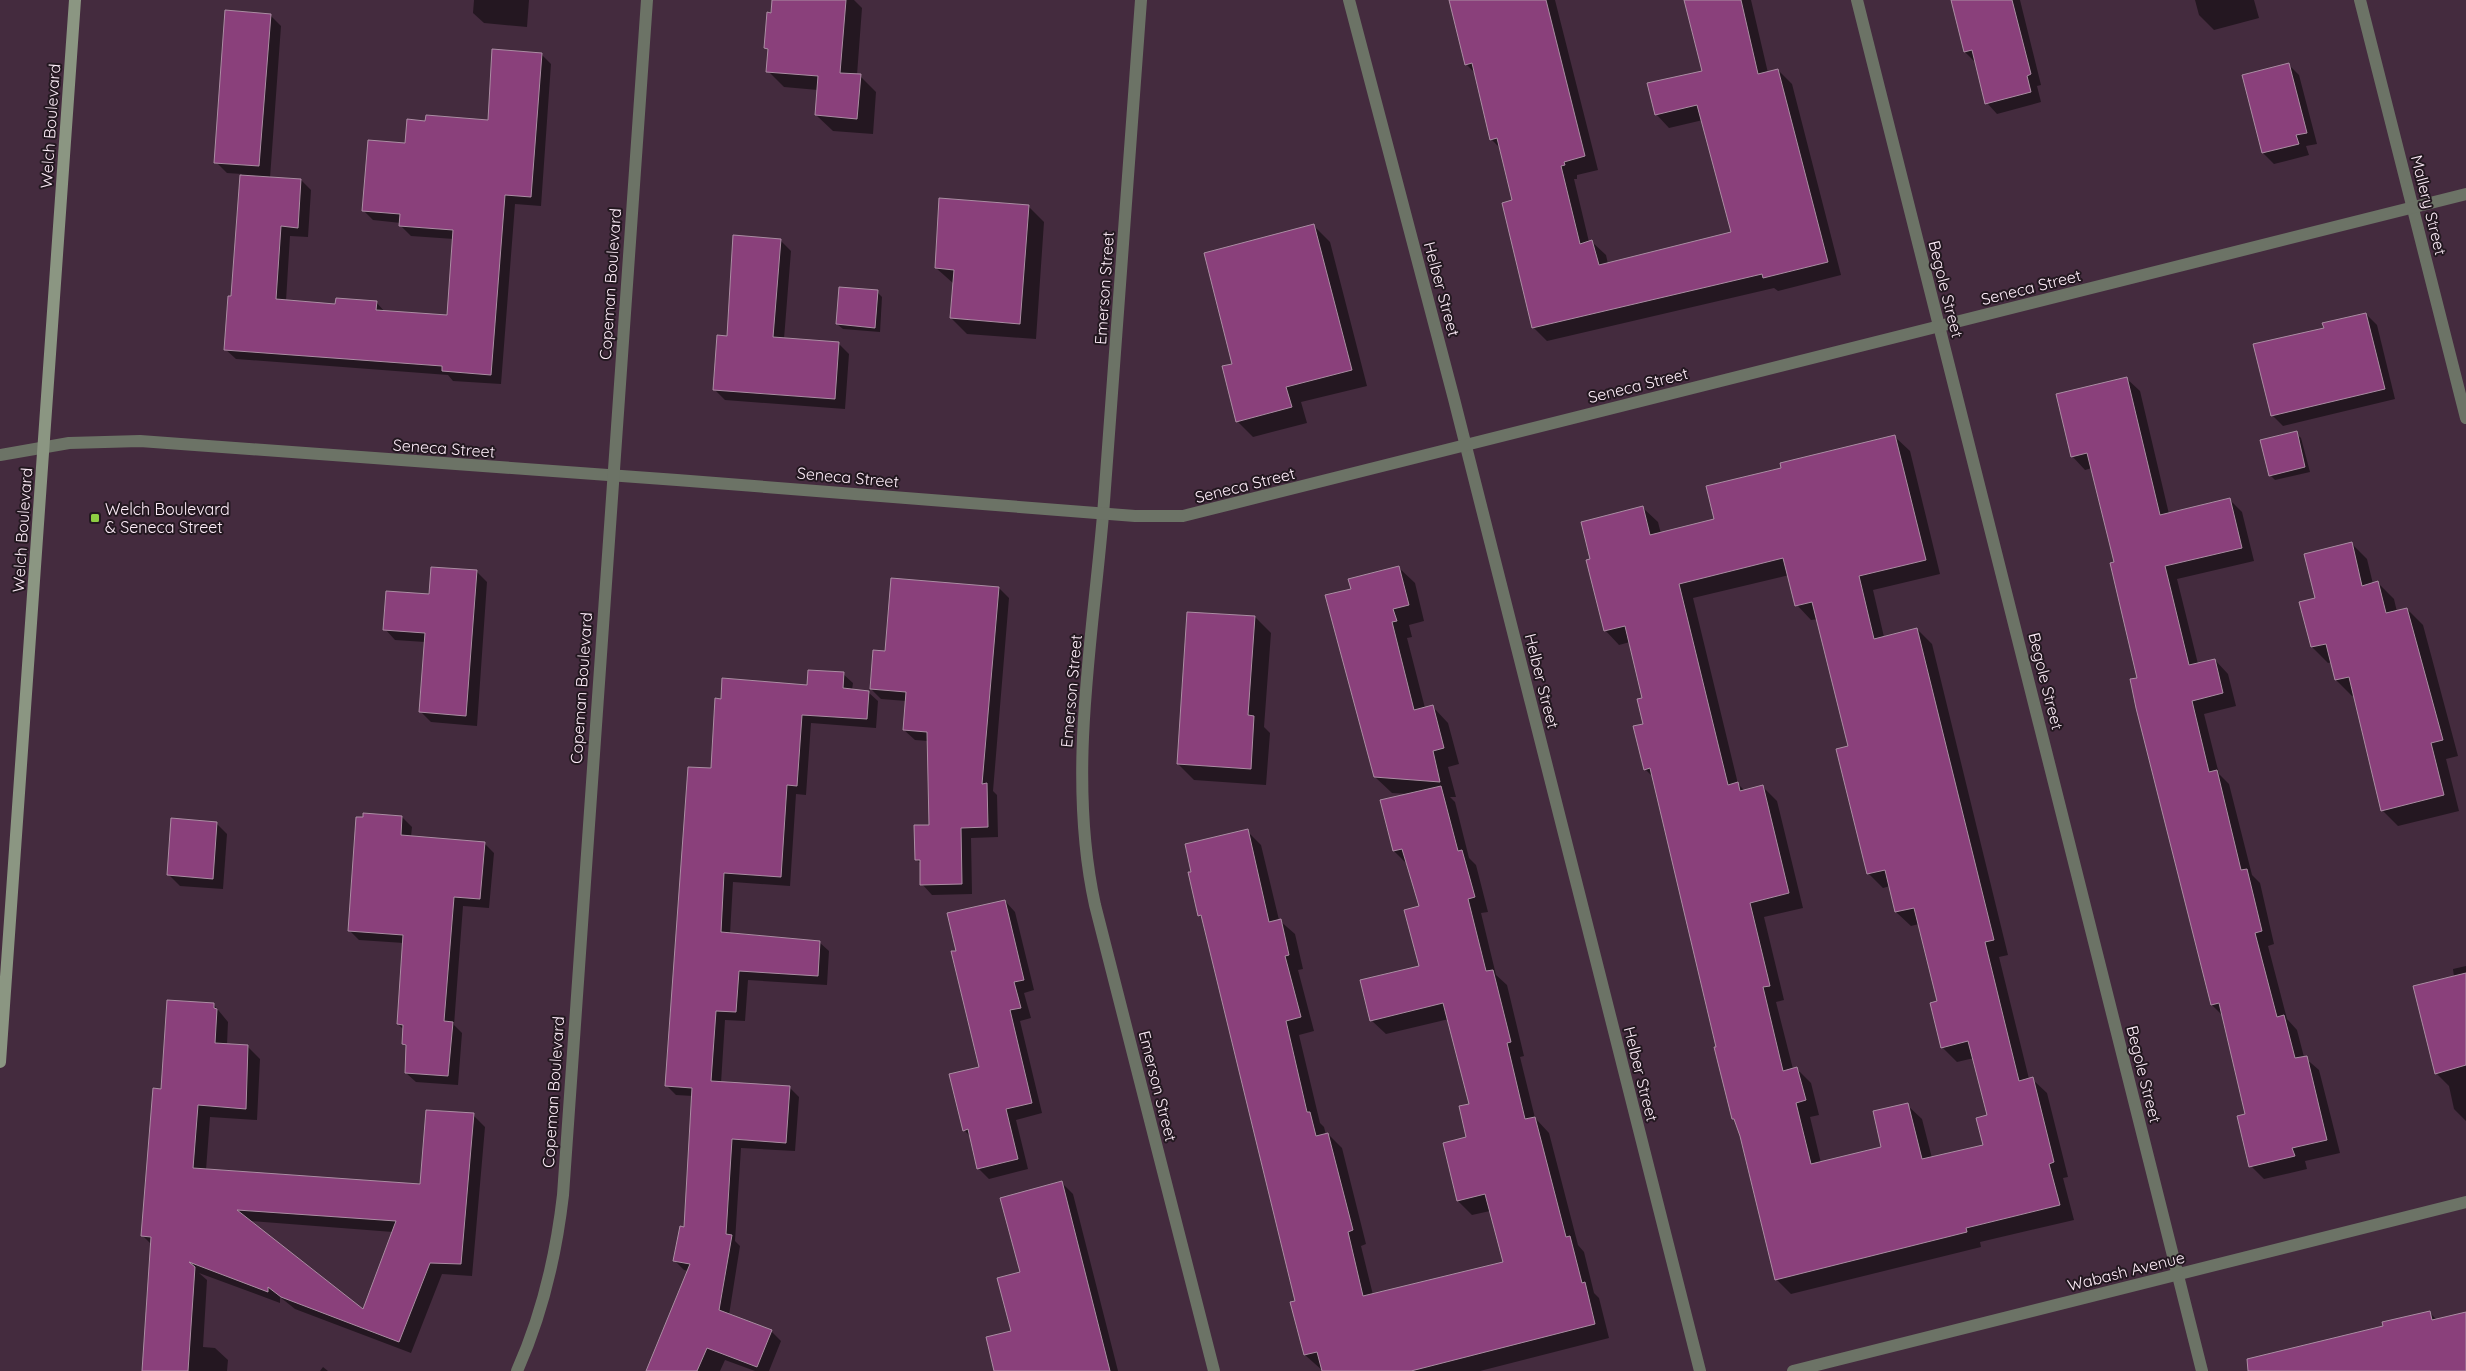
<svg xmlns="http://www.w3.org/2000/svg" width="2466" height="1371" font-family="Quicksand,sans-serif">
  <style>
    .shadow { fill: #0007; fill-rule: evenodd }
    .building { fill: #8a407b; stroke: #ab8da3; fill-rule: evenodd }
    .lines { fill: none; stroke-linecap: round; stroke-linejoin: round }
    .minor { stroke: #6c7366; stroke-width: 12 }
    .secondary { stroke: #8b9682; stroke-width: 12 }
    .poi-dot { fill: #8ece43; stroke: #231820; stroke-width: 2 }
    .labels { text-anchor: middle; stroke-width: 4; stroke-linejoin: round; paint-order: stroke }
    .street-label { font-size: 16px; fill: #feedf9; stroke: #231820 }
    .poi-label { font-size: 16px; fill: #feedf9; stroke: #231820; text-anchor: start }
  </style>
  <rect width="100%" height="100%" fill="#442b3e"/>
  <g class="shadow">
    <polygon points="474,0 529,0 527,27 484,23 473,13"/>
    <polygon points="773,0 854,0 862,8 857,75 860,76 876,92 873,134 833,131 816,115 818,90 784,87 768,71 769,51 766,48"/>
    <polygon points="1451,0 1555,0 1598,170 1577,175 1577,179 1574,179 1589,242 1592,242 1606,255 1608,264 1732,233 1703,120 1669,128 1656,114 1703,72 1685,0 1751,0 1768,73 1778,70 1792,84 1841,275 1778,291 1774,288 1547,341 1533,327 1514,201 1501,149 1491,139 1476,74 1466,64"/>
    <polygon points="1952,0 2020,0 2041,85 2037,86 2041,102 1997,114 1987,103 1976,63 1965,52"/>
    <polygon points="2195,0 2254,0 2259,18 2214,30 2199,15"/>
    <polygon points="270,15 281,26 270,178 301,180 311,190 308,237 290,236 286,301 336,305 376,302 385,312 449,316 454,239 411,236 401,226 401,223 373,220 363,210 407,145 426,122 489,122 541,54 551,64 541,206 515,204 501,384 453,381 448,375 236,359 225,349 233,297 242,174 227,173 216,162"/>
    <polygon points="2288,64 2299,75 2317,144 2306,146 2309,155 2274,164 2263,153"/>
    <polygon points="1028,206 1044,222 1036,339 967,334 951,318 954,284 936,268"/>
    <polygon points="1314,226 1330,242 1367,386 1301,402 1307,423 1253,437 1237,421 1234,364"/>
    <polygon points="780,240 791,251 784,339 838,343 849,354 845,409 725,400 714,389 728,337"/>
    <polygon points="877,292 882,297 880,332 843,329 837,324"/>
    <polygon points="2366,314 2377,325 2395,399 2283,426 2272,415 2325,329"/>
    <polygon points="2126,378 2140,391 2169,514 2229,499 2242,512 2254,561 2177,579 2198,664 2215,660 2228,674 2236,706 2204,714 2219,774 2229,784 2252,875 2260,883 2274,944 2268,946 2287,1019 2297,1030 2304,1057 2319,1070 2340,1153 2305,1161 2307,1169 2264,1179 2251,1166 2247,1115 2223,1016 2212,1005 2139,679 2115,563 2092,468 2085,470 2072,456"/>
    <polygon points="2296,433 2301,438 2310,472 2275,480 2270,475"/>
    <path d="M1895 437 1910 451 1940 574 1873 590 1884 637 1917 629 1932 644 2008 955 1999 957 2029 1079H2032L2047 1093 2068 1177 2063 1178 2074 1220 1980 1242 1981 1247 1791 1294 1776 1279 1737 1123 1733 1119 1654 778 1645 769 1644 699 1630 642 1619 645 1605 630 1592 560 1643 508 1658 522 1661 534 1716 520 1783 469ZM1789 575 1797 605 1811 620 1818 619 1850 747 1868 873 1883 888 1890 886 1896 912 1911 926 1919 924 1938 1002 1942 1047 1957 1062 1974 1058 1989 1116 1984 1146 1932 1158 1922 1119 1907 1105 1882 1148 1821 1163 1810 1117 1819 1115 1811 1083 1797 1069H1793L1776 1002 1784 1000 1764 917 1803 908 1777 801 1763 787 1745 791 1738 784 1693 598Z"/>
    <polygon points="2351,543 2367,559 2373,584 2378,583 2394,599 2397,612 2407,609 2423,625 2458,756 2446,759 2459,811 2398,826 2382,810 2354,695 2352,696 2336,680 2332,662 2328,663 2312,647 2316,599"/>
    <polygon points="1398,567 1415,583 1424,621 1409,625 1412,637 1407,638 1425,708 1432,706 1448,723 1459,764 1448,767 1456,797 1450,797 1455,802 1469,858 1476,865 1488,912 1481,913 1496,975 1507,985 1524,1056 1520,1057 1535,1118 1549,1133 1578,1245 1584,1252 1594,1293 1599,1298 1609,1338 1480,1371 1323,1371 1305,1355 1296,1302 1204,920 1199,915 1192,873 1247,831 1261,845 1279,920 1295,934 1303,969 1298,970 1314,1031 1299,1035 1320,1123 1324,1127 1326,1135 1328,1134 1342,1148 1366,1244 1361,1246 1373,1295 1504,1263 1490,1211 1472,1215 1458,1201 1468,1138 1470,1105 1449,1019 1386,1034 1371,1020 1420,967 1420,907 1408,865 1394,851 1409,794 1392,793 1375,777 1352,590"/>
    <polygon points="477,572 487,582 477,726 431,722 420,711 425,642 395,640 385,629 430,596"/>
    <polygon points="999,588 1009,598 993,791 997,795 998,837 971,838 972,894 932,895 922,884 921,864 916,859 930,826 928,741 915,740 904,730 906,701 881,699 871,689 886,652"/>
    <polygon points="1255,617 1271,633 1264,727 1270,733 1266,785 1194,780 1178,764"/>
    <polygon points="843,674 853,683 852,690 868,692 878,701 876,728 811,723 806,795 796,794 790,886 733,882 730,934 819,942 829,951 827,985 748,980 745,1021 725,1020 721,1083 790,1088 799,1097 795,1151 741,1148 735,1241 740,1246 729,1315 771,1331 781,1341 769,1371 755,1371 725,1360 720,1371 647,1371 689,1271 684,1270 675,1261 685,1229 693,1096 676,1095 667,1086 722,700 808,687"/>
    <polygon points="364,815 402,817 412,827 411,837 484,843 494,853 489,908 463,906 454,1025 462,1033 458,1085 416,1082 406,1073 407,1048 403,1044 404,1030 398,1024 404,943 359,940 349,930"/>
    <polygon points="216,823 227,834 223,889 180,886 169,875"/>
    <polygon points="1005,901 1015,912 1034,990 1024,993 1031,1018 1020,1021 1042,1113 1016,1120 1028,1169 989,1179 978,1168 971,1137 964,1130 980,1068 957,952"/>
    <polygon points="2466,966 2466,1121 2454,1109 2449,1086 2436,1073 2454,977 2453,969"/>
    <path d="M214 1005 228 1022 227 1045 248 1047 260 1059 257 1120 210 1117 206 1170 421 1186 473 1115 485 1127 472 1276 442 1274 411 1353 295 1309 280 1297V1303L199 1273 207 1280 203 1347 215 1348 228 1360 227 1371H143L152 1245 142 1235 162 1090ZM250 1221 393 1232 363 1311Z"/>
    <polygon points="1062,1183 1073,1194 1118,1371 997,1371 1013,1332 1022,1273"/>
    <polygon points="2429,1312 2437,1320 2466,1313 2466,1371 2306,1371 2385,1327"/>
    <polygon points="323,1367 328,1371 320,1371"/>
  </g>
  <g class="building">
    <polygon points="772,0 846,0 840,73 861,74 857,119 815,115 818,76 766,72 768,49 764,48 767,12 771,13"/>
    <polygon points="1449,0 1546,0 1585,156 1564,162 1565,165 1561,166 1580,244 1592,240 1599,265 1731,232 1697,105 1655,115 1647,83 1702,71 1684,0 1741,0 1758,74 1778,69 1828,262 1763,278 1762,274 1532,328 1502,203 1512,200 1497,138 1490,140 1472,63 1465,65"/>
    <polygon points="1951,0 2012,0 2031,74 2027,76 2031,92 1985,104 1972,50 1964,52"/>
    <polygon points="225,10 271,14 259,166 214,163"/>
    <polygon points="492,49 542,53 531,197 505,195 491,375 442,371 442,366 224,350 228,296 231,296 240,175 301,179 298,228 281,226 276,299 335,304 336,298 377,301 376,310 447,315 453,230 399,226 400,214 362,211 368,140 405,143 407,119 425,121 426,115 488,120"/>
    <polygon points="2289,63 2307,133 2296,135 2299,144 2262,153 2242,75"/>
    <polygon points="939,198 1029,205 1020,324 950,318 954,270 935,268"/>
    <polygon points="1314,224 1352,370 1286,387 1292,407 1236,422 1222,366 1232,364 1204,253"/>
    <polygon points="733,235 781,239 773,337 839,342 835,399 713,390 717,335 727,336"/>
    <polygon points="839,287 878,290 875,328 836,324"/>
    <polygon points="2366,313 2385,389 2271,416 2253,344 2324,328 2322,323"/>
    <polygon points="2127,377 2160,515 2230,498 2242,548 2165,566 2189,665 2215,659 2223,693 2192,701 2209,772 2217,770 2241,870 2247,869 2262,931 2255,933 2277,1017 2284,1015 2295,1058 2307,1056 2327,1140 2292,1148 2295,1156 2249,1167 2237,1116 2245,1114 2219,1003 2211,1005 2136,708 2130,679 2137,678 2110,563 2114,562 2087,453 2071,457 2056,394"/>
    <polygon points="2297,431 2305,467 2269,476 2260,440"/>
    <path d="M1895 435 1926 560 1859 576 1874 639 1917 628 1994 940 1985 942 2019 1081 2033 1077 2054 1162 2049 1164 2060 1205 1966 1228 1967 1232 1775 1280 1740 1136 1734 1119H1732L1714 1047H1716L1650 768 1644 770 1633 726 1643 724 1637 699 1642 698 1625 626 1604 631 1586 560 1590 559 1581 522 1643 506 1650 535 1714 519 1706 486 1781 468 1780 463ZM1783 558 1795 606 1812 602 1848 746 1836 749 1867 874 1885 870 1895 912 1914 908 1937 1001 1930 1003 1941 1048 1968 1041 1987 1115 1976 1118 1983 1145 1922 1159 1908 1103 1873 1111 1881 1147 1811 1164 1796 1103 1806 1100 1797 1067 1783 1071 1763 987 1770 986 1750 903 1789 893 1763 785 1740 791 1738 782 1728 785 1679 584Z"/>
    <polygon points="2352,542 2362,586 2378,581 2386,613 2407,608 2443,740 2431,743 2444,795 2381,811 2349,677 2335,680 2326,644 2311,647 2299,602 2315,598 2304,554"/>
    <polygon points="1399,566 1409,605 1393,609 1397,621 1392,622 1414,710 1433,705 1444,748 1433,751 1440,782 1374,777 1325,595 1351,589 1348,579"/>
    <polygon points="431,567 477,570 466,716 419,712 425,633 383,630 386,591 429,594"/>
    <polygon points="891,578 999,587 982,784 987,783 988,827 961,828 962,884 920,885 920,860 915,860 914,825 929,825 927,732 903,730 906,692 870,689 873,650 885,651"/>
    <polygon points="1187,612 1255,616 1248,715 1254,716 1251,769 1177,764"/>
    <polygon points="808,670 844,672 843,688 869,691 867,719 802,715 797,786 787,785 781,877 724,873 721,932 820,941 818,976 739,971 736,1012 716,1011 711,1081 790,1086 786,1143 732,1139 726,1234 732,1235 719,1310 772,1330 757,1367 707,1348 697,1371 646,1371 690,1264 673,1261 680,1226 684,1227 692,1088 665,1086 688,767 711,768 715,698 721,699 722,678 807,685"/>
    <polygon points="1441,786 1458,851 1462,850 1475,897 1468,899 1486,971 1493,970 1511,1042 1507,1043 1525,1119 1535,1117 1566,1237 1570,1236 1582,1283 1585,1282 1595,1324 1411,1371 1322,1371 1317,1352 1304,1355 1290,1302 1295,1301 1201,915 1198,916 1188,872 1191,872 1185,844 1248,829 1269,922 1281,919 1289,955 1285,956 1301,1017 1286,1021 1307,1112 1310,1112 1316,1136 1328,1133 1353,1230 1348,1232 1363,1296 1503,1262 1485,1194 1457,1201 1443,1143 1466,1137 1459,1106 1469,1104 1443,1003 1370,1021 1360,980 1419,966 1404,910 1419,906 1402,849 1393,851 1380,800"/>
    <polygon points="363,813 402,816 401,835 485,842 480,899 454,897 444,1021 453,1022 448,1076 405,1073 406,1045 402,1044 403,1025 397,1024 403,935 348,931 356,817 363,817"/>
    <polygon points="171,818 217,822 213,879 167,875"/>
    <polygon points="1005,900 1024,980 1014,982 1021,1008 1010,1010 1032,1103 1006,1109 1018,1159 977,1169 968,1129 963,1131 949,1074 979,1067 951,951 956,951 947,913"/>
    <polygon points="2466,973 2466,1065 2435,1074 2413,986"/>
    <path d="M167 1000 214 1003V1008L217 1009 215 1043 248 1045 246 1109 198 1105 193 1168 420 1184 426 1110 474 1113 461 1264 430 1263 399 1342 281 1297 268 1287V1292L189 1262 195 1267 188 1371H142L151 1237 141 1236 153 1088 161 1089ZM237 1210 396 1221 363 1309Z"/>
    <polygon points="1062,1181 1110,1371 994,1371 986,1337 1011,1331 997,1278 1020,1272 1000,1198"/>
    <polygon points="2430,1311 2432,1320 2466,1312 2466,1371 2248,1371 2247,1359 2383,1326 2382,1322"/>
  </g>
  <g class="lines">
    <g class="minor">
      <path d="M1141 0C1128 172 1116 343 1103 515 1092 644 1067 777 1095 905L1214 1371"/>
      <polyline points="1349,0 1454,399 1700,1371"/>
      <polyline points="1857,0 2202,1371"/>
      <polyline points="2360,0 2466,418"/>
      <polyline points="0,455 69,443 140,441 677,480 1135,516 1183,516 2466,194"/>
      <path d="M517 1371C542 1315 556 1256 563 1195L647 0"/>
      <polyline points="1793,1371 2466,1202"/>
    </g>
    <polyline class="secondary" points="0,1062 75,0"/>
  </g>
  <rect class="poi-dot" x="90" y="513" width="10" height="10" rx="2.5"/>
  <g class="labels">
    <g class="street-label">
      <text transform="translate(50 126) rotate(-86)" y="6">Welch Boulevard</text>
      <text transform="translate(2429 205) rotate(76)" y="6">Mallery Street</text>
      <text transform="translate(610 284) rotate(-86)" y="6">Copeman Boulevard</text>
      <text transform="translate(2031 287) rotate(-14)" y="6">Seneca Street</text>
      <text transform="translate(1104 288) rotate(-86)" y="6">Emerson Street</text>
      <text transform="translate(1442 289) rotate(75)" y="6">Helber Street</text>
      <text transform="translate(1946 289) rotate(76)" y="6">Begole Street</text>
      <text transform="translate(1638 385) rotate(-14)" y="6">Seneca Street</text>
      <text transform="translate(444 448) rotate(4)" y="6">Seneca Street</text>
      <text transform="translate(848 477) rotate(5)" y="6">Seneca Street</text>
      <text transform="translate(1245 485) rotate(-14)" y="6">Seneca Street</text>
      <text transform="translate(22 530) rotate(-86)" y="6">Welch Boulevard</text>
      <text transform="translate(1542 681) rotate(76)" y="6">Helber Street</text>
      <text transform="translate(2046 681) rotate(76)" y="6">Begole Street</text>
      <text transform="translate(581 688) rotate(-86)" y="6">Copeman Boulevard</text>
      <text transform="translate(1071 691) rotate(-85)" y="6">Emerson Street</text>
      <text transform="translate(1641 1074) rotate(76)" y="6">Helber Street</text>
      <text transform="translate(2144 1074) rotate(76)" y="6">Begole Street</text>
      <text transform="translate(1158 1086) rotate(76)" y="6">Emerson Street</text>
      <text transform="translate(553 1092) rotate(-86)" y="6">Copeman Boulevard</text>
      <text transform="translate(2126 1271) rotate(-14)" y="6">Wabash Avenue</text>
    </g>
    <g class="poi-label">
      <text x="105" y="515">Welch Boulevard<tspan x="105" dy="18">&amp; Seneca Street</tspan></text>
    </g>
  </g>
</svg>
